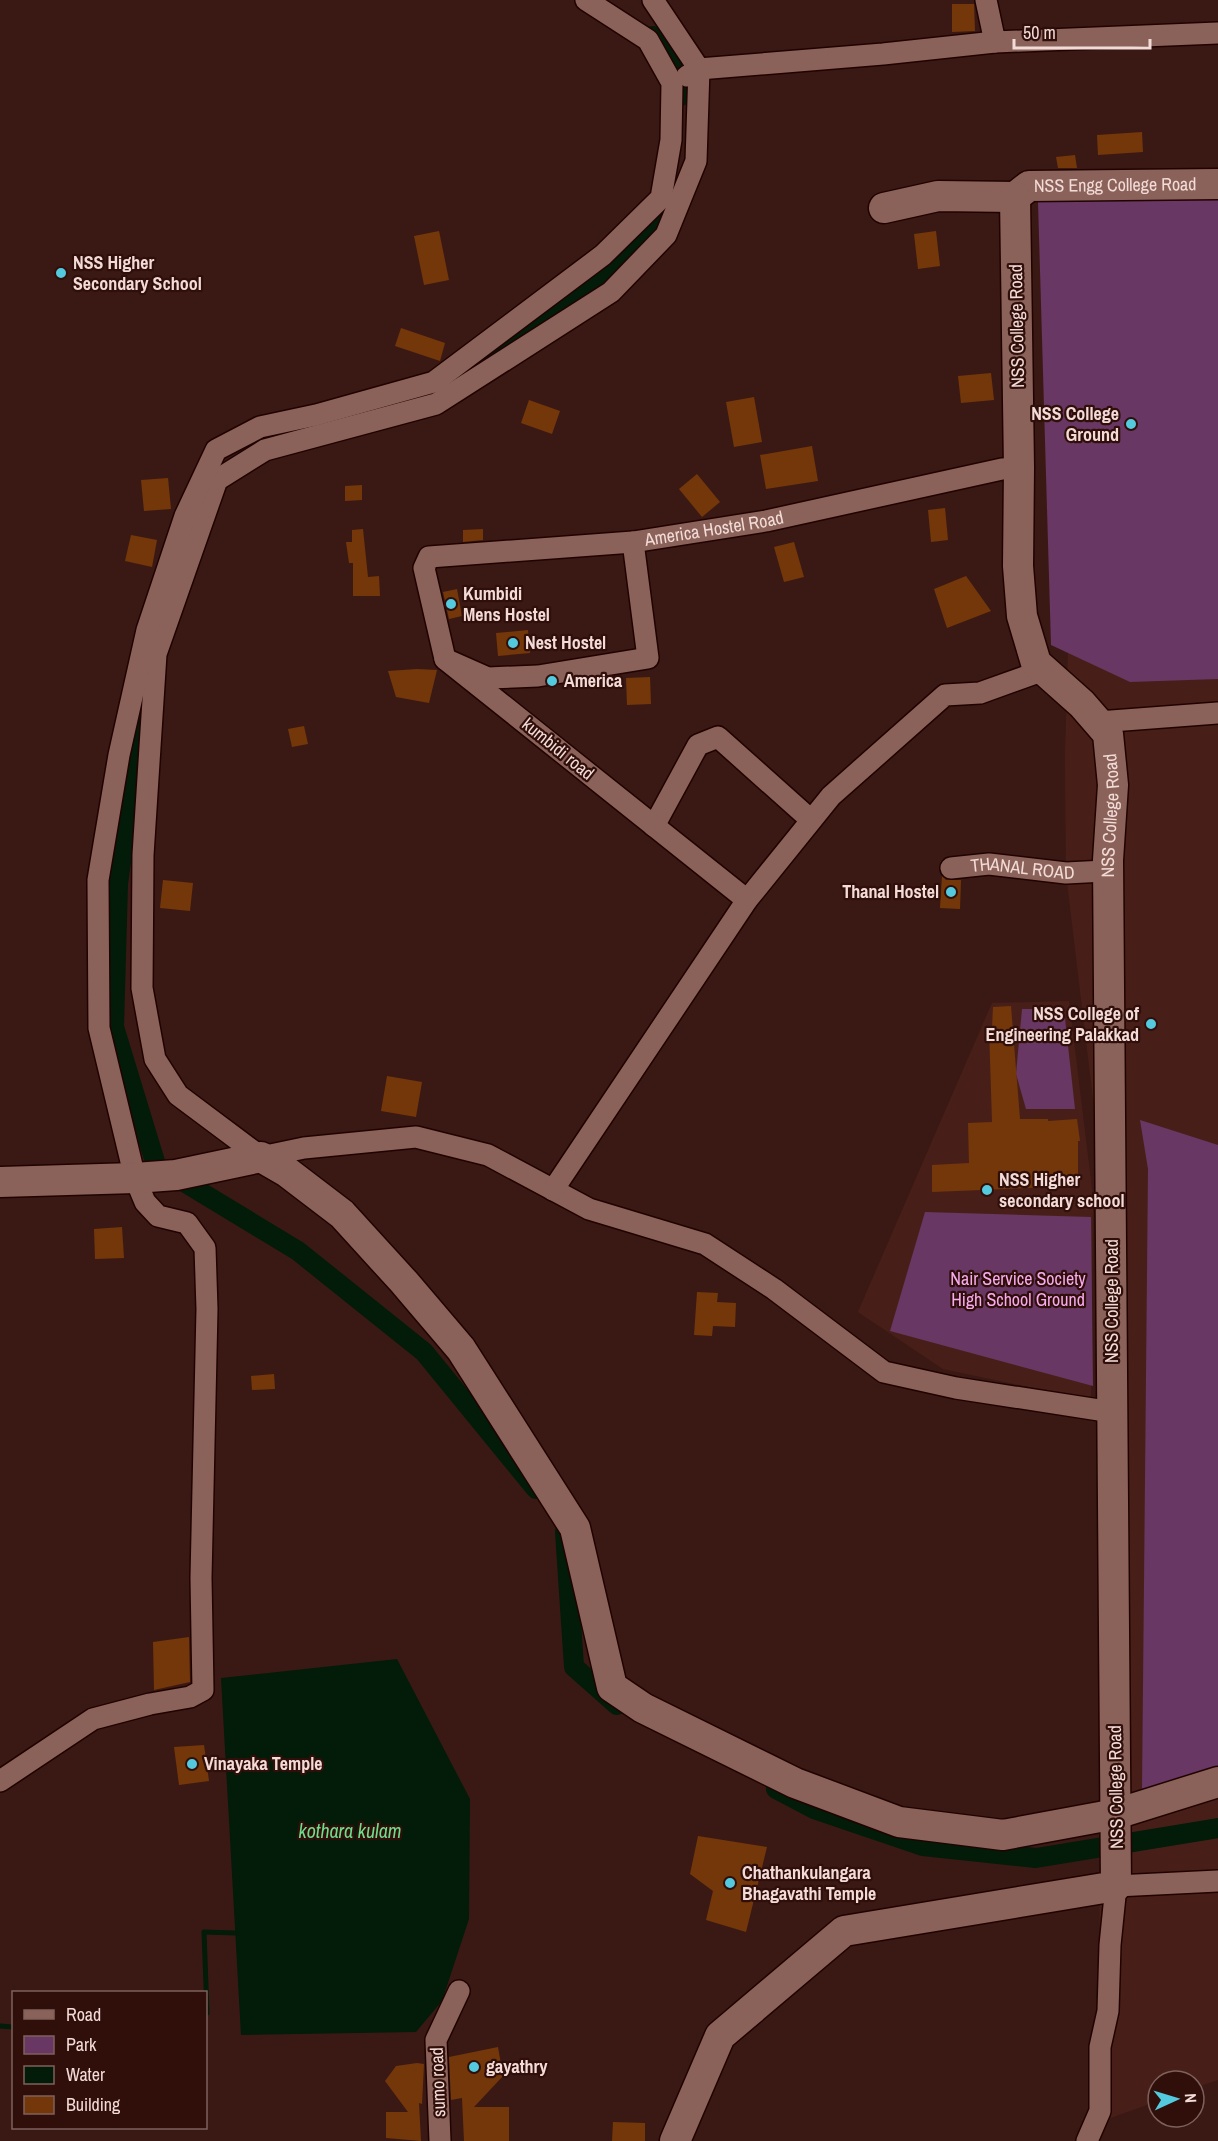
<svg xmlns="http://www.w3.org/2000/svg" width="1218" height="2141" font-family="'Archivo Narrow',sans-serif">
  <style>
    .built { fill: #481f18 }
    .green { fill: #683763 }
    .water { fill: #021c09 }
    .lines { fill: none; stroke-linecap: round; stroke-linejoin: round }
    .stream { stroke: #021c09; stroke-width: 5 }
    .canal { stroke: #021c09; stroke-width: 20 }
    .building { fill: #74370a }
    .street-casing { stroke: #200301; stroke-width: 24 }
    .secondary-casing { stroke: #200301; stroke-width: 33 }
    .street { stroke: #8a625a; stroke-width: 21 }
    .secondary { stroke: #8a625a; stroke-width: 30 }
    .poi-dot { fill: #54cade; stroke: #300f0a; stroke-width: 2 }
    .labels { text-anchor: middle; stroke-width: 4.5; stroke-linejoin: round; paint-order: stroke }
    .street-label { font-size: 18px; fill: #f3dbd7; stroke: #300f0a }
    .poi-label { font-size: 18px; font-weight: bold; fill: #f3dbd7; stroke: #300f0a; text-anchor: start }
    .park-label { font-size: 18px; fill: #f8abef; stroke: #300f0a }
    .water-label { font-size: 20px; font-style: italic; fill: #6cde8c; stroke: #300f0a }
  </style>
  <rect width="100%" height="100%" fill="#3a1914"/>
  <g class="built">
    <polygon points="1218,220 1218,2080 1194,2088 1194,2081 1158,2081 1158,2101 1099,2122 1102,1174 1066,873 1065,756 1068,653"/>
    <polygon points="1069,1001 1093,1197 1091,1400 943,1369 858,1312 992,1003"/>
  </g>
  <g class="green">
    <polygon points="1218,197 1218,679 1130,682 1051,645 1038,202"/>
    <polygon points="1022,1009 1064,1009 1075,1109 1026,1109 1016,1074"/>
    <polygon points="1140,1120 1218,1145 1218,1767 1142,1790 1148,1169"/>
    <polygon points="925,1212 1091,1217 1093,1386 890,1331"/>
  </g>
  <polygon class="water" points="397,1659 470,1799 469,1919 442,2001 416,2032 241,2035 221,1678"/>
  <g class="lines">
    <g class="stream">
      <polyline points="206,2013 207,2013 204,1932 236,1933"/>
      <polyline points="0,2026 14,2027"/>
    </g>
    <g class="canal">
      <path d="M653 36C670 57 683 67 681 96"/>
      <polyline points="487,355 615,264 667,214 669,197"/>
      <polyline points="378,408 439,392 454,380"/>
      <polyline points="146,678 118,884 114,1027 156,1165 298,1251 424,1352 536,1489"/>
      <polyline points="565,1532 574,1667 617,1705"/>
      <polyline points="776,1789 814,1809 923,1846 1036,1858 1218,1828"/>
    </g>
  </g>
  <g class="building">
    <polygon points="952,4 974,4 975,31 952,32"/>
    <polygon points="1142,132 1143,152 1098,155 1097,135"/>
    <polygon points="1075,155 1077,168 1058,168 1056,157"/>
    <polygon points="439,231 449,280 424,285 414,236"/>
    <polygon points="936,231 940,266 918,269 914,234"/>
    <polygon points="401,328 445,343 440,361 395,346"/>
    <polygon points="991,373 994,400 961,403 958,376"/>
    <polygon points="754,397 762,442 734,447 726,402"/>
    <polygon points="529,400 560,411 552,434 521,423"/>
    <polygon points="812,446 818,481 766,489 760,455"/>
    <polygon points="697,474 720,502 702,517 679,489"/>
    <polygon points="168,478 171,509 144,511 141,480"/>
    <polygon points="362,485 362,500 345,501 345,486"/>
    <polygon points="945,508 948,540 931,542 928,510"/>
    <polygon points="363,529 368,577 379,576 380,596 353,596 353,563 349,563 346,542 352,542 352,530"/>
    <polygon points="483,529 483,540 463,542 463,530"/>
    <polygon points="131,535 157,540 152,567 125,561"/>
    <polygon points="794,542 804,577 784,582 774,547"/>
    <polygon points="966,576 991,611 947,628 934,589"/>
    <polygon points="457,589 462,616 449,619 443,592"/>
    <polygon points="528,630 530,653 498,656 496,633"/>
    <polygon points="417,669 437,670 429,703 396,697 388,671"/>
    <polygon points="650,677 651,704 627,705 626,678"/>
    <polygon points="304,726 308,744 292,747 288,729"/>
    <polygon points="942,876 946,880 961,880 960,909 940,908"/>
    <polygon points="163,880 193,883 190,911 160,908"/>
    <polygon points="1011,1006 1020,1119 1048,1119 1048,1121 1077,1119 1080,1141 1078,1141 1078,1186 932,1192 932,1165 969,1163 968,1123 992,1122 989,1028 992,1028 993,1007"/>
    <polygon points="387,1076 422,1082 416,1117 381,1111"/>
    <polygon points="122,1227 124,1258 95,1259 94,1229"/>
    <polygon points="697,1292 718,1293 717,1302 736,1303 735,1327 713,1326 712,1336 694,1335"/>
    <polygon points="274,1374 275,1389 252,1390 251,1376"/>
    <polygon points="189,1637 190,1682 154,1690 153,1642"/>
    <polygon points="204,1745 209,1781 179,1785 174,1747"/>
    <polygon points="698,1836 767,1847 746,1932 706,1920 713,1891 690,1874"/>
    <polygon points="498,2047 503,2076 474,2107 509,2107 509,2141 464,2141 462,2098 451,2100 449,2057"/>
    <polygon points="417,2063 424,2064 422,2104 419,2103 421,2141 386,2138 386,2112 408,2112 385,2081 396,2066"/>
    <polygon points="613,2122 645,2123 645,2141 612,2141"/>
  </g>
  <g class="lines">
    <defs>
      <g id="street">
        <polyline points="653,0 699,69 696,161 666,235 611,292 436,404 265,450 217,480 156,654 143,855 142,988 155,1059 178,1095 261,1157 304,1148 416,1137 488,1155 589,1209 705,1244 774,1289 884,1372 956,1388 1112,1412"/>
        <polyline points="986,0 995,42 1218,33"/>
        <polyline points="687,76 699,69 883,54 995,42"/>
        <polyline points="445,659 424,568 429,557 633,542"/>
        <polyline points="1098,722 1218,713"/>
        <polyline points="654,826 698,745 718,737 811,820"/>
        <path id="s1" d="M951 868 989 864 1066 873 1105 871 1108 854"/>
        <path id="s2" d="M747 900 445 659 488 678 538 676 648 658 633 542 766 521 1002 469 1019 468"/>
        <polyline points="553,1190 747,900 831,796 945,695 980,693 1044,670"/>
        <polyline points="0,1781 93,1719 150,1704 190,1697 203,1690 201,1578 207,1309 205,1248 187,1223 158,1216 145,1202 135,1178 99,1028 98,880 119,755 147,630 185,516 216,450 260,427 316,415 434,382 603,255 661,198 671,140 672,83 648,40 586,0"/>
        <polyline points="440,2141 436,2040 459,1991"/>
        <polyline points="1087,2141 1100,2111 1100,2047 1108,2011 1110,1945 1116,1886 1218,1881"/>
      </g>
      <g id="secondary">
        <path id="s3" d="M1015 197 1029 186 1218 184"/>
        <polyline points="884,208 938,196 1015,197"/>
        <polyline points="0,1182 135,1178 176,1175 261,1157 287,1172 342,1214 404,1282 461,1349 575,1528 612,1687 643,1708 795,1783 899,1822 1003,1835 1116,1814 1218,1782"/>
        <path id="s4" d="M675 2141 720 2036 844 1931 1116 1886 1108 860 1113 785 1108 734 1082 704 1036 663 1022 616 1018 566 1019 468 1015 197"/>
      </g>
    </defs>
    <use href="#street" class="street-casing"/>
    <use href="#secondary" class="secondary-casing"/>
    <use href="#street" class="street"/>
    <use href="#secondary" class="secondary"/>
  </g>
  <g class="poi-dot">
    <circle cx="61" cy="273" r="6"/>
    <circle cx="1131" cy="424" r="6"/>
    <circle cx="451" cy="604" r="6"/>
    <circle cx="513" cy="643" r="6"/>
    <circle cx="552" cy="681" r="6"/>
    <circle cx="951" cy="892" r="6"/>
    <circle cx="1151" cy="1024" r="6"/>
    <circle cx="987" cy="1190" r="6"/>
    <circle cx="192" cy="1764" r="6"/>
    <circle cx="730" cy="1883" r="6"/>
    <circle cx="474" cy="2067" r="6"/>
  </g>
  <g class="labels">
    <g class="street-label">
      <text dy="6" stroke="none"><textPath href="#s3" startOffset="104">NSS Engg College Road</textPath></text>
      <text transform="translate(1017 326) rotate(-91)" y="6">NSS College Road</text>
      <text dy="6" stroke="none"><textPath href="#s2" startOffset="794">America Hostel Road</textPath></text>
      <text transform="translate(558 749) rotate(39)" y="6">kumbidi road</text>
      <text dy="6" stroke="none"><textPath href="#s4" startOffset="1623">NSS College Road</textPath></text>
      <text dy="6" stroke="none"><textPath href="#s1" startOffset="72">THANAL ROAD</textPath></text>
      <text transform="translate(1112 1301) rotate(-90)" y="6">NSS College Road</text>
      <text transform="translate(1116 1787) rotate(-91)" y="6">NSS College Road</text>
      <text transform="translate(438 2082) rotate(-92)" y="6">sumo road</text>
    </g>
    <g class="poi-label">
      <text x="73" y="269">NSS Higher<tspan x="73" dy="21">Secondary School</tspan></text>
      <text x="1119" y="420" text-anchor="end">NSS College<tspan x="1119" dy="21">Ground</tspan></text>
      <text x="463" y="600">Kumbidi<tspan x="463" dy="21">Mens Hostel</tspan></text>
      <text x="525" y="649">Nest Hostel</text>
      <text x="564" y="687">America</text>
      <text x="939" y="898" text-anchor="end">Thanal Hostel</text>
      <text x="1139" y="1020" text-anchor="end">NSS College of<tspan x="1139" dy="21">Engineering Palakkad</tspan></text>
      <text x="999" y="1186">NSS Higher<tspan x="999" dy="21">secondary school</tspan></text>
      <text x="204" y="1770">Vinayaka Temple</text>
      <text x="742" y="1879">Chathankulangara<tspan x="742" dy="21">Bhagavathi Temple</tspan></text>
      <text x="486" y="2073">gayathry</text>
    </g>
    <g class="park-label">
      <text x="1018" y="1285">Nair Service Society<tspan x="1018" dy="21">High School Ground</tspan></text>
    </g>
    <g class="water-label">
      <text x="350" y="1838">kothara kulam</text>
    </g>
  </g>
  <rect x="12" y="1991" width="195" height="138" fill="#300f0a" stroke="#7e615c" stroke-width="1.5"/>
  <rect x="24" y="2010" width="30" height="9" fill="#8a625a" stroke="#7e615c" stroke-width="1.5"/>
  <text x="66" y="2021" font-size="18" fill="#f3dbd7">Road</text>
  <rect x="24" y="2036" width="30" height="18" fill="#683763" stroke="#7e615c" stroke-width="1.5"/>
  <text x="66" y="2051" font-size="18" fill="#f3dbd7">Park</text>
  <rect x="24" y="2066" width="30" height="18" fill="#021c09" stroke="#7e615c" stroke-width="1.5"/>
  <text x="66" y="2081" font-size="18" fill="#f3dbd7">Water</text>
  <rect x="24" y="2096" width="30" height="18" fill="#74370a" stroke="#7e615c" stroke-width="1.5"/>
  <text x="66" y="2111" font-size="18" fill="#f3dbd7">Building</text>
  <g transform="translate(1176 2099) rotate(86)"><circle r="28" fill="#300f0a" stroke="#7e615c" stroke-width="1.5"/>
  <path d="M0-4.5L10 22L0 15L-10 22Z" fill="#54cade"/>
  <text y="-9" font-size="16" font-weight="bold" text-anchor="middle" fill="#f3dbd7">N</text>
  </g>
  <path d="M1014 39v9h136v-9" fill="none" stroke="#f3dbd7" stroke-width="3"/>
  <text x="1023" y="39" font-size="18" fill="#f3dbd7" stroke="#300f0a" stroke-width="4.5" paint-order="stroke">50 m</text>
</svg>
